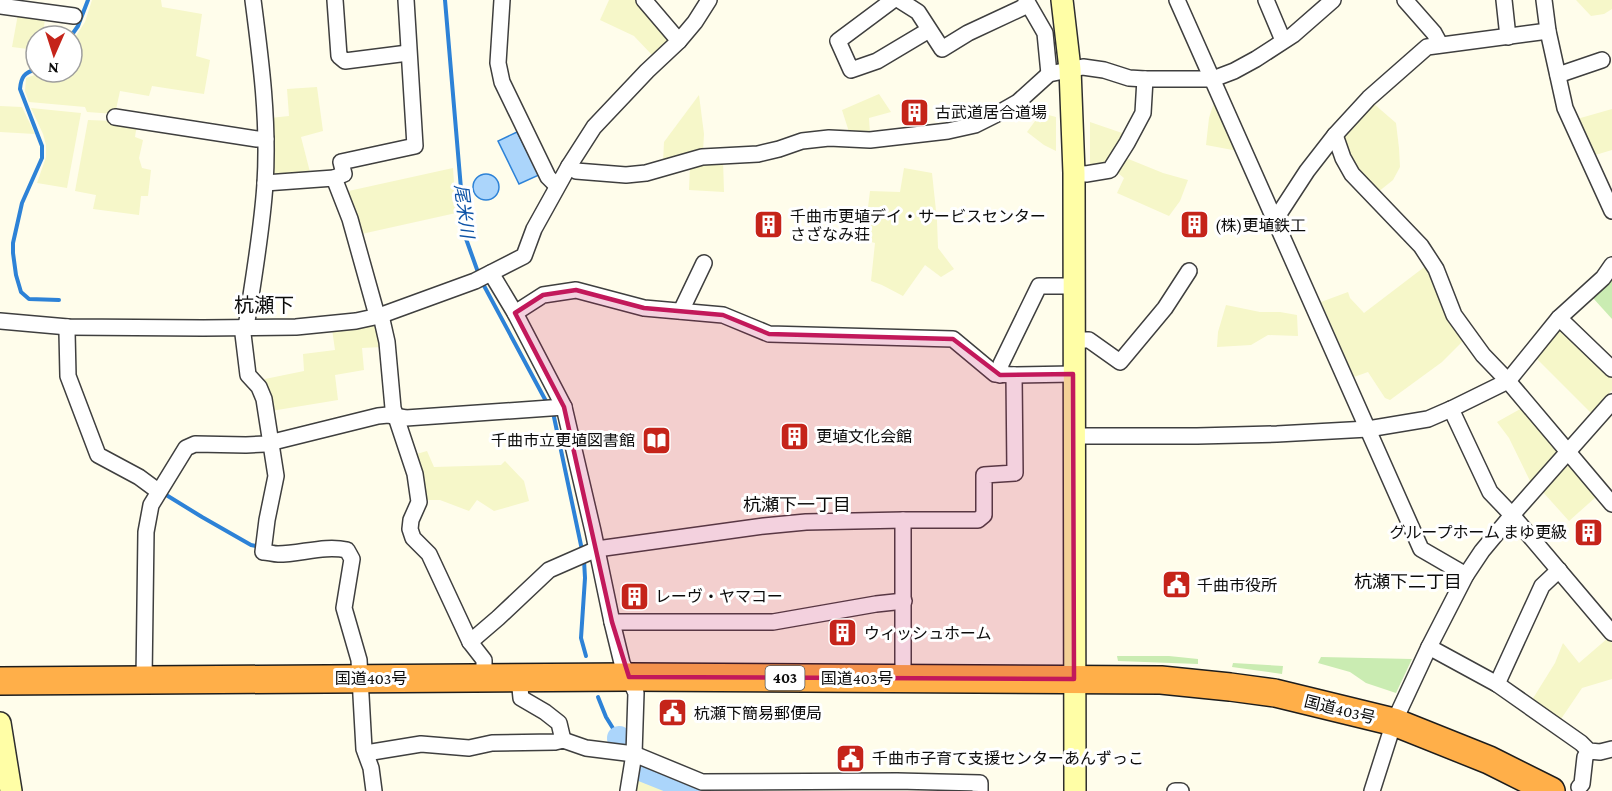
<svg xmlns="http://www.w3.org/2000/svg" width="1612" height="791" font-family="'Crimson Pro','Noto Sans JP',serif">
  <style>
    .farmland { fill: #f6f7c9 }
    .green { fill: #caecb2 }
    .water { fill: #abd5fb; stroke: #2d82d7; stroke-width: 1.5 }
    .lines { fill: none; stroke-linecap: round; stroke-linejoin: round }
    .stream { stroke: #2d82d7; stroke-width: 4 }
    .river { stroke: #abd5fb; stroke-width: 24 }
    .street-casing { stroke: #3f3f3f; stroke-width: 18 }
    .secondary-casing { stroke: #2e2e2e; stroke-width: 24 }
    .highway-casing { stroke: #1d1d1d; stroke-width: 30 }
    .street { stroke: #fff; stroke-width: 15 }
    .secondary { stroke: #fffea6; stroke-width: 21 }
    .highway { stroke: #ffaf49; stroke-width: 27 }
    .marked { fill: #c2185b; fill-opacity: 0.2; stroke: #c2185b; stroke-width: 4.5; stroke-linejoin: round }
    .labels { text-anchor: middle; stroke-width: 6; stroke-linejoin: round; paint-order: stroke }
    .shield { fill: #fff; stroke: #555; stroke-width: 1.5 }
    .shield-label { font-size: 15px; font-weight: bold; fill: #0c0c0c }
    .poi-label { font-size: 16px; fill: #0c0c0c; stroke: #fff; text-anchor: start }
    .street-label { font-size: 16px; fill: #0c0c0c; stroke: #fff }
    .water-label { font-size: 18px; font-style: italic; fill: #0d53a6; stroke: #fff }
    .neighbourhood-label { font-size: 18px; fill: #0c0c0c; stroke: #fff }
    .quarter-label { font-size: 20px; fill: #0c0c0c; stroke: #fff }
  </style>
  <rect width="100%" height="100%" fill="#fffdeb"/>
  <g class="farmland">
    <polygon points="92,0 161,0 162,7 202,14 196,56 210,60 204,94 152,86 149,96 120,91 115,114 87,112 85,107 29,102 25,91 26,78 43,72 72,72 72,42 85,22"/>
    <polygon points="609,0 637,0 669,37 670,43 654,57 634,36 600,20"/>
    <polygon points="1576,0 1612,0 1612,9 1604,14 1591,16"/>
    <polygon points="18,14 45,18 43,36 36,36 36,50 12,47"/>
    <polygon points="317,87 323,131 301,137 311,176 271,179 270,118 289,116 287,89"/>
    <polygon points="879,94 891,112 869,118 870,133 849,132 842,110"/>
    <polygon points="699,95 704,134 703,152 663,163 664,142"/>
    <polygon points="1215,99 1238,151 1206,145 1209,118"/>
    <polygon points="1374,104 1396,123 1399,148 1400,167 1393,180 1378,192 1359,172 1349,158 1343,136"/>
    <polygon points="0,106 22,107 35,134 0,132"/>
    <polygon points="31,108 81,113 67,188 37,183 46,157 46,145 43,134"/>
    <polygon points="1612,109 1612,150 1592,156 1577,119"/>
    <polygon points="1041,113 1056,117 1056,151 1044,145 1027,132"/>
    <polygon points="88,120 114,121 137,124 135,137 143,140 139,158 142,168 151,170 148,196 141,196 139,215 93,209 96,195 75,191"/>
    <polygon points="1090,122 1125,134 1106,165 1090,167"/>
    <polygon points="1126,158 1163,173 1188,180 1180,201 1169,216 1117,193 1124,178 1118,173"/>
    <polygon points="723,159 724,192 689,190 690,165"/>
    <polygon points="453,168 456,213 357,235 344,192"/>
    <polygon points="904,168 932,173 937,220 938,248 954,269 941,277 925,265 903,296 882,285 871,281 875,243 864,240 870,191 900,192"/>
    <polygon points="1427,265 1465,339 1442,362 1390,400 1385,398 1368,372 1354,377 1321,302 1348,292 1350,298 1364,313"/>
    <polygon points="1226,305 1260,312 1280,312 1297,315 1298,336 1268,335 1251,345 1217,347 1218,332"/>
    <polygon points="377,322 382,347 362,348 364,370 335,375 338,400 271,411 260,380 304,371 303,354 335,350 332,329"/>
    <polygon points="1556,328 1562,328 1612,376 1612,390 1592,414 1534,356"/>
    <polygon points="1522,408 1556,447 1557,455 1531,483 1509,438 1497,422"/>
    <polygon points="427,451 434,467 501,465 505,461 524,481 529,501 494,511 477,500 469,511 440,500 424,500 413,455"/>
    <polygon points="1565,466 1573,467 1597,496 1569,521 1542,491"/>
    <polygon points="1608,638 1612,643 1612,679 1582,688 1561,719 1532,700 1555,663 1563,643 1579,663"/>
    <polygon points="638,773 673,787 673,791 635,791"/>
  </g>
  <g class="green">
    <polygon points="1612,280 1612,319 1593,298"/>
    <polygon points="1117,656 1169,656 1198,659 1198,664 1118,661"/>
    <polygon points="1321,657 1412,659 1396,693 1366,683 1350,672 1318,663"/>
    <polygon points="1233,663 1283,666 1282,674 1232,667"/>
  </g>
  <g class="water">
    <polygon points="517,132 539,175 519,184 498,141"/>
    <circle cx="486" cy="187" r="13"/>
  </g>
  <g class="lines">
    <g class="stream">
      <polyline points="445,0 465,236 479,275"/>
      <polyline points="71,36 78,26 88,0"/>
      <path d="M36 69C24 73 21 77 20 89L42 146V158L22 203 13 243V253L16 275 21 292 29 299 59 300"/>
      <polyline points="482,282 547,403"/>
      <polyline points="554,417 582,550"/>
      <polyline points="163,493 202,517 251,545 256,546"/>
      <polyline points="584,560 585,578 581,638 586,656"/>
      <polyline points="598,697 606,717 619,738"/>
    </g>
    <g class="river">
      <polyline points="619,738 622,743"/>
      <polyline points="641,769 693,790 702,791"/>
    </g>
    <defs>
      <g id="street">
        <path d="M253 0C261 61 269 122 265 184 262 230 254 275 247 321L243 334 248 375 259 387 264 399 276 476 267 520 263 552C268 552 273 554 278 554 301 554 324 545 347 550L352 559 344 608 359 660 364 749 371 768 374 791"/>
        <polyline points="335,0 339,56 345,61 408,53"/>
        <polyline points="502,0 498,63 502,82 548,177 557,186"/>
        <polyline points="644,0 679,41"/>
        <polyline points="893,0 838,41 851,70 877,61 929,30"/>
        <polyline points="899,0 918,12 942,49 968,33 1028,5"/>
        <polyline points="1026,0 1045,33 1049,74"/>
        <polyline points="1177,0 1421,549 1466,575"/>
        <polyline points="1266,0 1282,38 1284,40"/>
        <polyline points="1405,0 1434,33 1440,44"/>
        <polyline points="1504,0 1508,37"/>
        <polyline points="1544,0 1548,31 1565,108 1612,211"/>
        <polyline points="0,6 74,16"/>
        <polyline points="1558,75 1602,60"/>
        <polyline points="115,117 257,139 266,139"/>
        <polyline points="1335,135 1343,158 1352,174 1421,246 1436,269 1454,315 1483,355 1508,381 1612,504"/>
        <polyline points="569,166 576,171 626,175 646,173 702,157 758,154 779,149 802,141 829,138 870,140 948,131 975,125 997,114 1018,102 1049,74 1083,67 1104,70 1129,78 1145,79 1213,79 1234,71 1256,59 1293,35 1333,0"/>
        <polyline points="1074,173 1086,174 1110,170 1127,143 1143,113 1145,79"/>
        <polyline points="334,178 344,174 341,162 415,146 406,0"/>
        <polyline points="265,183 334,178 350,219 376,312 382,320 387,342 393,408 415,474 419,502 411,520 410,529 413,538 429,554 470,642 484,660 484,678"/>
        <polyline points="1275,220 1307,171 1335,135 1369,98 1427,47 1548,31"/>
        <polyline points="491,273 515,313 564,407 593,531 612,622 622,663 636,693 634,754 628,791"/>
        <polyline points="681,311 704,263"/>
        <polyline points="515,313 543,295 576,290 644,308 723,315 769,334 953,339 995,374 1014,375 1073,374"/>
        <polyline points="1559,318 1612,369"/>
        <polyline points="0,321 68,327 203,328 296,327 356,321 379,316 475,281 524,256 534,229 569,166 594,127 647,71 679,41 695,22 709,0"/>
        <polyline points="68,327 67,332 68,376 98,455 139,477 158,491"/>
        <polyline points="1074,340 1089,340 1120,362 1165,308 1189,271"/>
        <polyline points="1000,375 1001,364 1039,286 1074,286"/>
        <polyline points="1451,409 1490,492 1512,515 1612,633"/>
        <polyline points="1074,436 1197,436 1277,434 1368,429 1428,419 1451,409 1508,381 1559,318 1603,278 1612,265"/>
        <polyline points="612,622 773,622 876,604 904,601"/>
        <polyline points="470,642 498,618 549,570 597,549 764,526 806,522 903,520"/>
        <polyline points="1429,647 1497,684 1581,743 1589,751 1600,752 1612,749"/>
        <polyline points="519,678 521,698 545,712 559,723 563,740"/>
        <polyline points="144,679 146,532 151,505 186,448 195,444 246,445 265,444 378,416 388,415 406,418 564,407"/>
        <polyline points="903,679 903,520 978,520 984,515 984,475 1015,473 1014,375"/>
        <polyline points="1497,684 1542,586 1559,570"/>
        <polyline points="366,753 421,744 469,748 492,743 555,742 563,740 586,748 634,754 702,782 897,781 980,783 980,791"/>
        <polyline points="1579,787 1582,784 1585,757 1589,751"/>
        <polyline points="1175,791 1181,791"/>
        <polyline points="1372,791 1394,722 1429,647 1466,575 1482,551 1512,515 1612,402"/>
      </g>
      <g id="secondary">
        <polyline points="1062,0 1070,69 1074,173 1075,791"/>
        <polyline points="0,723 11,791"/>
      </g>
      <polyline id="highway" points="0,681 629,677 1161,680 1230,687 1275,693 1394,722 1489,760 1551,791"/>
    </defs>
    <use href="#street" class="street-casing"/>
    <use href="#secondary" class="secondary-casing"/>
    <use href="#highway" class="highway-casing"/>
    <use href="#street" class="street"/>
    <use href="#secondary" class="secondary"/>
    <use href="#highway" class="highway"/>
  </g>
  <path class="marked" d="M576 290 644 308 723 315 769 334 953 339 1000 375 1073 374 1074 679 629 677 612 622 564 407 515 313 543 295Z"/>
  <defs>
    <symbol id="building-square" viewBox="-11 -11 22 22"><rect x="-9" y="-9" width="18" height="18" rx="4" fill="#c5241a" stroke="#fff"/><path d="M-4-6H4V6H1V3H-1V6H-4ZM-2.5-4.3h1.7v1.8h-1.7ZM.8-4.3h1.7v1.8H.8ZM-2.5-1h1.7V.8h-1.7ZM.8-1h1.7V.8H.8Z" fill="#fff"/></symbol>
    <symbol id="library-square" viewBox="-11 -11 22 22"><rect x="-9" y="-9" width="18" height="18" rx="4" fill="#c5241a" stroke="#fff"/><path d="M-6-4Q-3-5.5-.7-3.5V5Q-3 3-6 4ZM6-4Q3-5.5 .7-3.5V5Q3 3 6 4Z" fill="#fff"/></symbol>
    <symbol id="civic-square" viewBox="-11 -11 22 22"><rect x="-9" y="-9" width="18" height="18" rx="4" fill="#c5241a" stroke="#fff"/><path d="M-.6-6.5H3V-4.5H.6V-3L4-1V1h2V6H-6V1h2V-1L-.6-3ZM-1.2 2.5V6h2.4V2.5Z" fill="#fff"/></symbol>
  </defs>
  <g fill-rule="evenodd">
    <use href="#building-square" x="898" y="96" width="33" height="33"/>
    <use href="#building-square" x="752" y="208" width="33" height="33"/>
    <use href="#building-square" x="1178" y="208" width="33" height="33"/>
    <use href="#building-square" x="778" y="420" width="33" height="33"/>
    <use href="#library-square" x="640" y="424" width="33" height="33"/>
    <use href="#building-square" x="1572" y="516" width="33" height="33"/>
    <use href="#civic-square" x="1160" y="568" width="33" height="33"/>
    <use href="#building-square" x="618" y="580" width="33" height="33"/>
    <use href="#building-square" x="826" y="616" width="33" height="33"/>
    <use href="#civic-square" x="656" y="696" width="33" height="33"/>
    <use href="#civic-square" x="834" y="742" width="33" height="33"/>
  </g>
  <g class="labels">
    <rect class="shield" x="765.5" y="666" width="39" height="24" rx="4.5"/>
    <g class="shield-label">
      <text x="785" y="683">403</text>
    </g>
    <g class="poi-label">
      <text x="935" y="118">古武道居合道場</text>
      <text x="790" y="222">千曲市更埴デイ・サービスセンター<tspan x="790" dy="18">さざなみ荘</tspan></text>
      <text x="1215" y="231">(株)更埴鉄工</text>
      <text x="816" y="442">更埴文化会館</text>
      <text x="635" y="446" text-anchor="end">千曲市立更埴図書館</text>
      <text x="1567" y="538" text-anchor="end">グループホーム まゆ更級</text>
      <text x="1197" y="591">千曲市役所</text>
      <text x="655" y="602">レーヴ・ヤマコー</text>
      <text x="864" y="639">ウィッシュホーム</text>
      <text x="694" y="719">杭瀬下簡易郵便局</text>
      <text x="872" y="764">千曲市子育て支援センターあんずっこ</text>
    </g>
    <g class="street-label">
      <text x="371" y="684">国道403号</text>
      <text x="857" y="684">国道403号</text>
      <text transform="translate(1340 709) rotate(14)" y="6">国道403号</text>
    </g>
    <g class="water-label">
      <text transform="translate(464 211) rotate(83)" y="6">尾米川</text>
    </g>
    <g class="neighbourhood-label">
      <text x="797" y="511">杭瀬下一丁目</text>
      <text x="1408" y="588">杭瀬下二丁目</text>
    </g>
    <g class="quarter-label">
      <text x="264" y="312">杭瀬下</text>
    </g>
  </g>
  <g transform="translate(54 54) rotate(183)"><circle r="28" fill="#ffffff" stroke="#9e9e9e" stroke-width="1.5"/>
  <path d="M0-4.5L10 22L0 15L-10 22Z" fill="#c5241a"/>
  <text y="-9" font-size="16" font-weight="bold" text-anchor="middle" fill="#0c0c0c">N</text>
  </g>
</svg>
